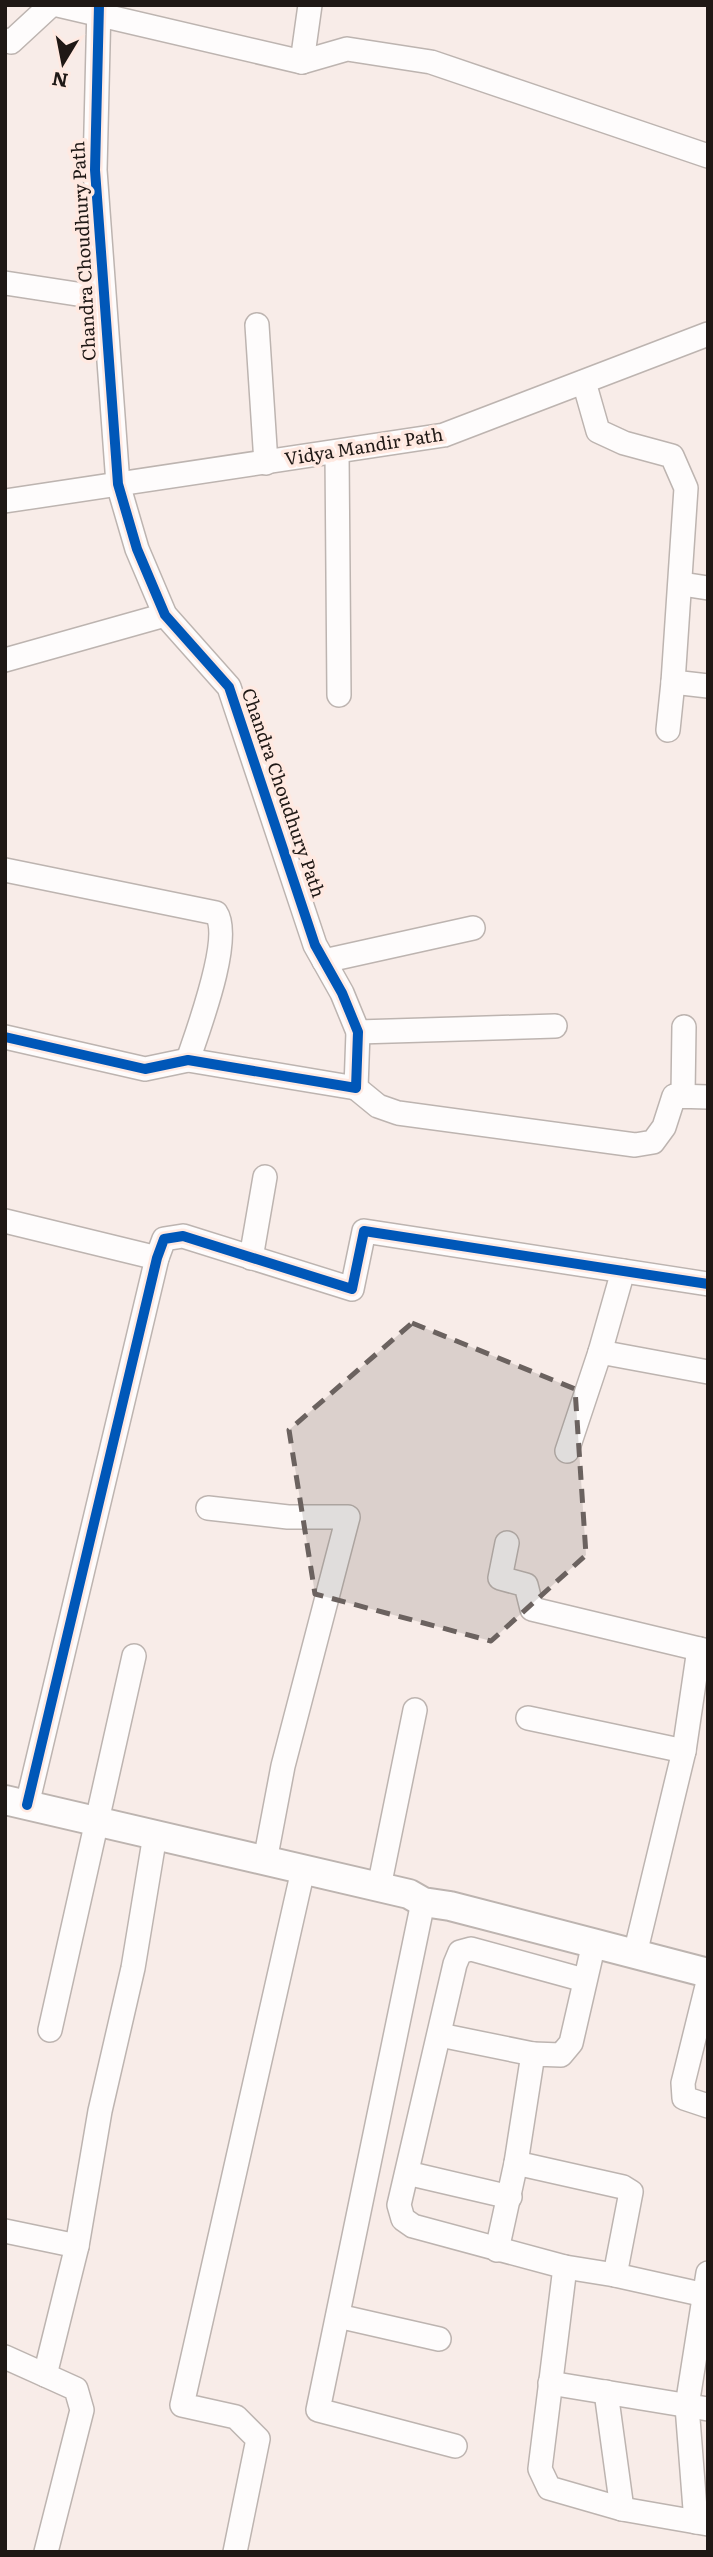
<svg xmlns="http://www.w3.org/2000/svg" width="713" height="2557" font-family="Literata,serif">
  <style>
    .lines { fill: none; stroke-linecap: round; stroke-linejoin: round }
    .minor-casing { stroke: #bdb4b0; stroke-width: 26 }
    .tertiary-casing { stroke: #bdb4b0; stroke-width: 32 }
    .minor { stroke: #fefcfc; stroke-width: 23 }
    .tertiary { stroke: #fefcfc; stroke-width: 28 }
    .cycleway-casing { stroke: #ffe9e1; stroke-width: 15 }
    .cycleway { stroke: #0057b8; stroke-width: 10 }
    .marked { fill: #6b625f; fill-opacity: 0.2; stroke: #6b625f; stroke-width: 5; stroke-dasharray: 14 9; stroke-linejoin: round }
    .labels { text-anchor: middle; stroke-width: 7; stroke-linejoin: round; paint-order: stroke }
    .street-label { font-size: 18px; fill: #1f1815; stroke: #ffe9e1 }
  </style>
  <rect width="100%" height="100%" fill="#f8ece8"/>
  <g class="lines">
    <defs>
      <g id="minor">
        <polyline points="58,5 302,62 347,49 431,62 708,156"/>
        <polyline points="5,40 11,42 51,5"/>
        <polyline points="302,62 310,5"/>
        <polyline points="5,283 103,298"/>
        <polyline points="257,325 266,463"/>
        <polyline points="584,382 598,431 624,443 672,456 686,488 673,682 708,686"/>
        <polyline points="337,452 339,695"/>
        <polyline points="5,501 444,435 708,334"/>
        <polyline points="682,584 708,588"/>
        <polyline points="5,660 165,615"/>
        <polyline points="668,730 673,682"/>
        <path d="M5 870 216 913C233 938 198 1030 188 1060"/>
        <polyline points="324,961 473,928"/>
        <polyline points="358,1032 555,1026"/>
        <polyline points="5,1037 145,1069 188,1060 356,1088 358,1032 342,993 315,945 229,687 165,615 137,549 118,484 95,170 99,5"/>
        <polyline points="356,1088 378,1106 398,1113 635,1145 653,1142 664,1127 674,1096 708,1097"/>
        <polyline points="683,1094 684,1027"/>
        <polyline points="5,1221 157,1258"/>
        <polyline points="251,1258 265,1177"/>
        <polyline points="600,1352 623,1271"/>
        <polyline points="567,1451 600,1352 708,1372"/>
        <polyline points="208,1508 288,1517 348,1517 283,1766 265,1861"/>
        <polyline points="507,1543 500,1578 526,1585 532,1609 699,1649"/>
        <polyline points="528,1718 684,1751"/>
        <polyline points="27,1805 157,1258 164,1239 183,1236 352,1289 364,1231 708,1284"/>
        <polyline points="379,1887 415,1710"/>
        <polyline points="423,1902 318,2410 455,2446"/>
        <polyline points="635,1954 684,1751 699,1649 708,1651"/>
        <polyline points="584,1980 471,1949 460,1952 455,1964 399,2205 403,2219 413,2226 565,2267 540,2469 549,2488 622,2509 708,2524"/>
        <polyline points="708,1982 683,2083 684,2098 708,2106"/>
        <polyline points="50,2030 134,1656"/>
        <polyline points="440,2035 533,2054"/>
        <polyline points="516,2163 623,2187 631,2192 615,2275 705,2295"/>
        <polyline points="407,2173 510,2197"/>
        <polyline points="5,2231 77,2246"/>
        <polyline points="497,2250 516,2163 533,2054 561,2055 571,2043 594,1943"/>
        <polyline points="565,2267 615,2275"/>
        <polyline points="338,2316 439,2339"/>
        <polyline points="5,2357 45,2375"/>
        <polyline points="550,2383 708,2409"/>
        <polyline points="606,2392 622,2509"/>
        <polyline points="696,2522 687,2406 708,2273"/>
        <polyline points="46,2552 82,2410 76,2389 45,2375 77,2246 100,2111 133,1968 155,1835"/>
        <polyline points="235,2552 258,2439 236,2417 182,2405 303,1870"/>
      </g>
      <polyline id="tertiary" points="5,1800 409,1894 423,1902 450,1906 708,1973"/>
    </defs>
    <use href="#minor" class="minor-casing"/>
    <use href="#tertiary" class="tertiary-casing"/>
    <use href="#minor" class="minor"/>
    <use href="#tertiary" class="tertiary"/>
    <defs>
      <g id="cycleway">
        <polyline points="5,1037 145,1069 188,1060 356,1088 358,1032 342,993 315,945 229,687 165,615 137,549 118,484 95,170 99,5"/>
        <polyline points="27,1805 157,1258 164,1239 183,1236 352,1289 364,1231 708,1284"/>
      </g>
    </defs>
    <use href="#cycleway" class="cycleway-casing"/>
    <use href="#cycleway" class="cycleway"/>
  </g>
  <path class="marked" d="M412 1323 575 1389 586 1555 491 1641 315 1594 289 1430Z"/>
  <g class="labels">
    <g class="street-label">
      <text transform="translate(84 251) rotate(-93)" y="6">Chandra Choudhury Path</text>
      <text transform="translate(364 447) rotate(-9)" y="6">Vidya Mandir Path</text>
      <text transform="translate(283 793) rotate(71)" y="6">Chandra Choudhury Path</text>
    </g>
  </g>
  <rect width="713" height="2557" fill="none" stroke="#1f1815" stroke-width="14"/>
  <g transform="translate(63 63) rotate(190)" stroke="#ffe9e1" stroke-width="5" paint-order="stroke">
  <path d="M0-5L12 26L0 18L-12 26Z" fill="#1f1815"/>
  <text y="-10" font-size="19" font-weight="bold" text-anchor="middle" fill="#1f1815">N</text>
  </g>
</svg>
